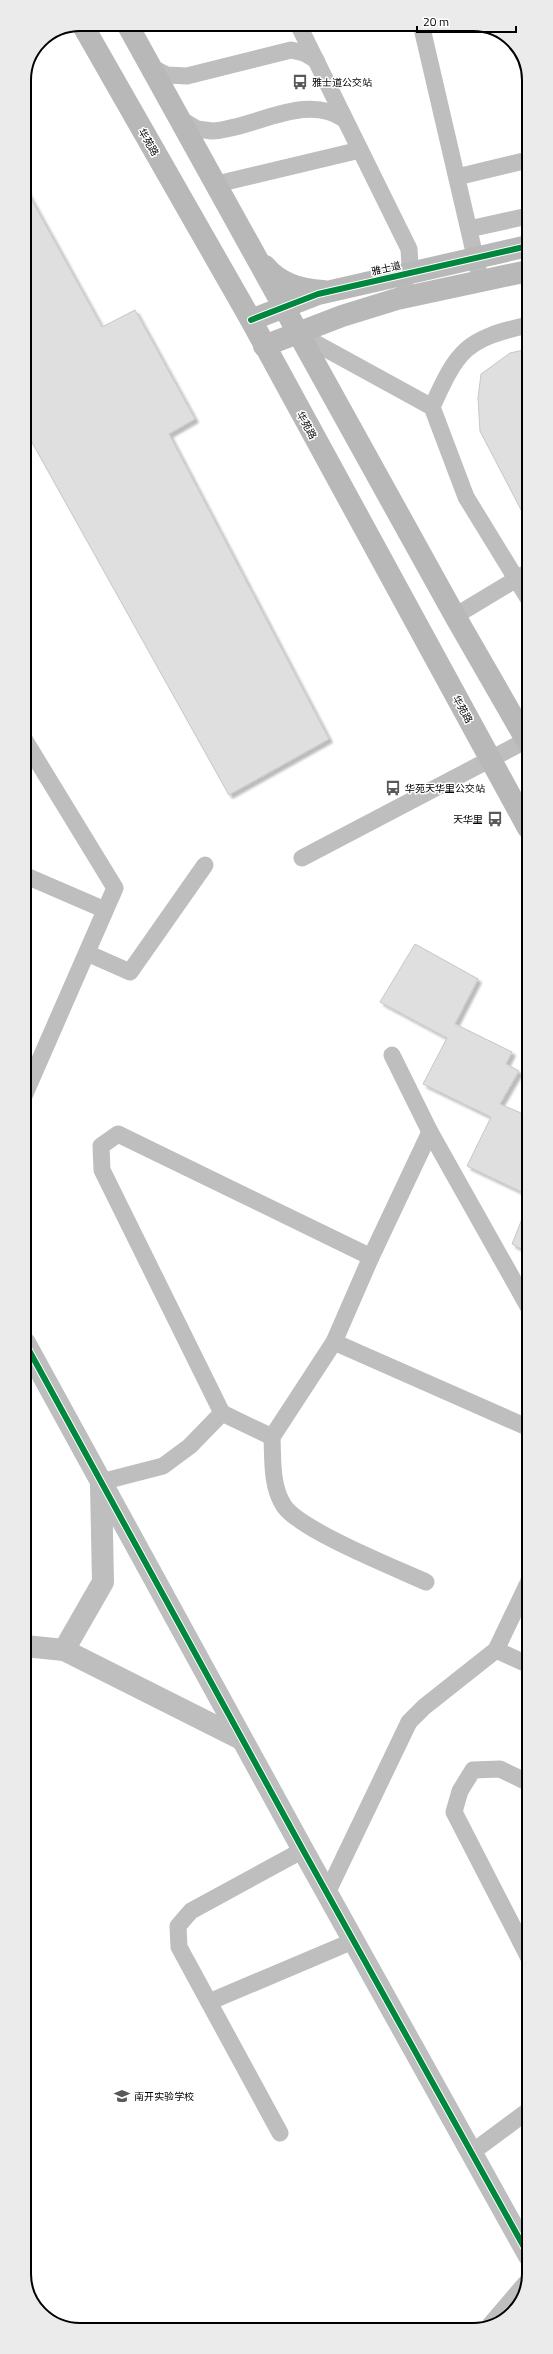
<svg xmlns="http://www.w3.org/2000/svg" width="553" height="2354" font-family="'Titillium Web','Noto Sans SC',sans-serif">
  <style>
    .building { fill: #dfdfdf; stroke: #c7c7c7; filter: url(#shadow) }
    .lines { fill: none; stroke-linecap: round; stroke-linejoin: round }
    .lane { stroke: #bebebe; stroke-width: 17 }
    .street { stroke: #bebebe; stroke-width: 22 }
    .secondary { stroke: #b8b8b8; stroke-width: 22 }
    .cycleway-casing { stroke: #fff; stroke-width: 8 }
    .cycleway { stroke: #00873e; stroke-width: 6 }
    .labels { text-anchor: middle; stroke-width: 3; stroke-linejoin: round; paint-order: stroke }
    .poi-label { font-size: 10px; fill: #000; stroke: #fff; text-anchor: start }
    .street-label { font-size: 10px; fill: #000; stroke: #fff }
    .rim { fill: none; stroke: #000; stroke-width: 2 }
  </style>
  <defs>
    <filter id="shadow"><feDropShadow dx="3.5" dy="3.5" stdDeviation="1" flood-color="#0004"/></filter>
  </defs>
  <rect width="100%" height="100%" fill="#fff"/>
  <g class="building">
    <polygon points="24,186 102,327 135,310 195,419 169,434 329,739 229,795 24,428"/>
    <polygon points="528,349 528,523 480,431 478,398 481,374 510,353"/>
    <polygon points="415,944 478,979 455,1024 512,1052 506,1064 519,1071 500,1104 528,1116 528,1195 467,1166 491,1117 423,1084 447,1038 380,1002"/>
    <polygon points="528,1204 529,1253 512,1244"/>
  </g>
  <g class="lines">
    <g class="lane">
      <polyline points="298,24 409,249 410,266 404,284"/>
      <polyline points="421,24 481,282"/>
      <polyline points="151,67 167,75 187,76 291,50 304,53 316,60"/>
      <path d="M182 120 197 129 212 131C254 129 305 92 344 119"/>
      <polyline points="457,177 528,160"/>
      <polyline points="217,184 360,150"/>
      <polyline points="469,229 528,216"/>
      <polyline points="297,333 432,407 466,497 528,598"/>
      <path d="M432 407C458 349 466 339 528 325"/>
      <polyline points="455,616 528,572"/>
      <polyline points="24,739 115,888 24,1096"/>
      <polyline points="302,858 527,740"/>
      <polyline points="24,875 105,910"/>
      <polyline points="87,953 130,972 205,865"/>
      <polyline points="392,1055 430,1132 529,1308"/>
      <polyline points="334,1342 529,1428"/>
      <polyline points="222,1413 102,1170 101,1146 118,1134 371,1257"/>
      <path d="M272 1437C273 1460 271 1486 284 1506 300 1530 395 1568 426 1582"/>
      <polyline points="101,1482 163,1466 190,1446 222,1413 272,1437 334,1342 371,1257 430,1132"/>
      <polyline points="496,1650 529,1665"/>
      <polyline points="529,1783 500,1769 473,1770 460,1791 454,1812 529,1958"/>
      <polyline points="327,1893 409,1722 424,1707 496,1650 529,1581"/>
      <polyline points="209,2002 353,1941"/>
      <polyline points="280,2133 179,1947 178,1926 191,1911 303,1850"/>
      <polyline points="471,2153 529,2110"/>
      <polyline points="490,2325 525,2284"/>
    </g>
    <g class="street">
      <polyline points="25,1343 303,1850 529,2256"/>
      <polyline points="101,1485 103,1582 64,1650 241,1739"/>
      <polyline points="25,1646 64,1650"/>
    </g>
    <g class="secondary">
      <polyline points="82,24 251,320 528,828"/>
      <polyline points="127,24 455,616 528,743"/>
      <path d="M265 266C279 283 301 290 323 291"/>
      <polyline points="251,320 318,294 528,246"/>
      <polyline points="264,346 342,316 397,299 528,271"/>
    </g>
    <defs>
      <g id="cycleway">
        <polyline points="251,320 318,294 528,246"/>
        <polyline points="25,1343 303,1850 529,2256"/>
      </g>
    </defs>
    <use href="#cycleway" class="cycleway-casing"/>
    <use href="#cycleway" class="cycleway"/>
  </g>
  <defs>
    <symbol id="bus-bare" viewBox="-9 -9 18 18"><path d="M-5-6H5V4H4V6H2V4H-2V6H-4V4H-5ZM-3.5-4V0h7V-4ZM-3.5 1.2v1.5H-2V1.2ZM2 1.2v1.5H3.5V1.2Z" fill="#595959" stroke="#fff" stroke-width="2.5" paint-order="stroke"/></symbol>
    <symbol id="school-bare" viewBox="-9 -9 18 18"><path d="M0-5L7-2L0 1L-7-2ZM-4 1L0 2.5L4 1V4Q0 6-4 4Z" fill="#595959" stroke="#fff" stroke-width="2.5" paint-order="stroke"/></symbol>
  </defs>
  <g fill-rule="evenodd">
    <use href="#bus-bare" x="289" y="71" width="22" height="22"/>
    <use href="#bus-bare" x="382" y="777" width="22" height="22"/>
    <use href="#bus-bare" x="484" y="808" width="22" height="22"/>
    <use href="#school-bare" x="111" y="2085" width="22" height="22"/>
  </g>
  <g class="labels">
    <g class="poi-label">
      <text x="312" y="86">雅士道公交站</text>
      <text x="405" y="792">华苑天华里公交站</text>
      <text x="483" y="823" text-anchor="end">天华里</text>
      <text x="134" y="2100">南开实验学校</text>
    </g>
    <g class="street-label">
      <text transform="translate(149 142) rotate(60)" y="4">华苑路</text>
      <text transform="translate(386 268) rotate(-13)" y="4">雅士道</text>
      <text transform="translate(307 425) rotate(61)" y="4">华苑路</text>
      <text transform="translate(463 709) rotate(61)" y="4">华苑路</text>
    </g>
  </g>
  <path d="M0 0H553V2354H0ZM80 31H473A49 49 0 0 1 522 80V2274A49 49 0 0 1 473 2323H80A49 49 0 0 1 31 2274V80A49 49 0 0 1 80 31Z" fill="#ebebeb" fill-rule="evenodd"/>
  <path class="rim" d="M80 31H473A49 49 0 0 1 522 80V2274A49 49 0 0 1 473 2323H80A49 49 0 0 1 31 2274V80A49 49 0 0 1 80 31Z"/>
  <path d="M417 26v6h99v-6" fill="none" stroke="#000000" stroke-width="2"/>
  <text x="423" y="26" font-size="12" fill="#000000" stroke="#ffffff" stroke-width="3" paint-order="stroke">20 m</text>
</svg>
